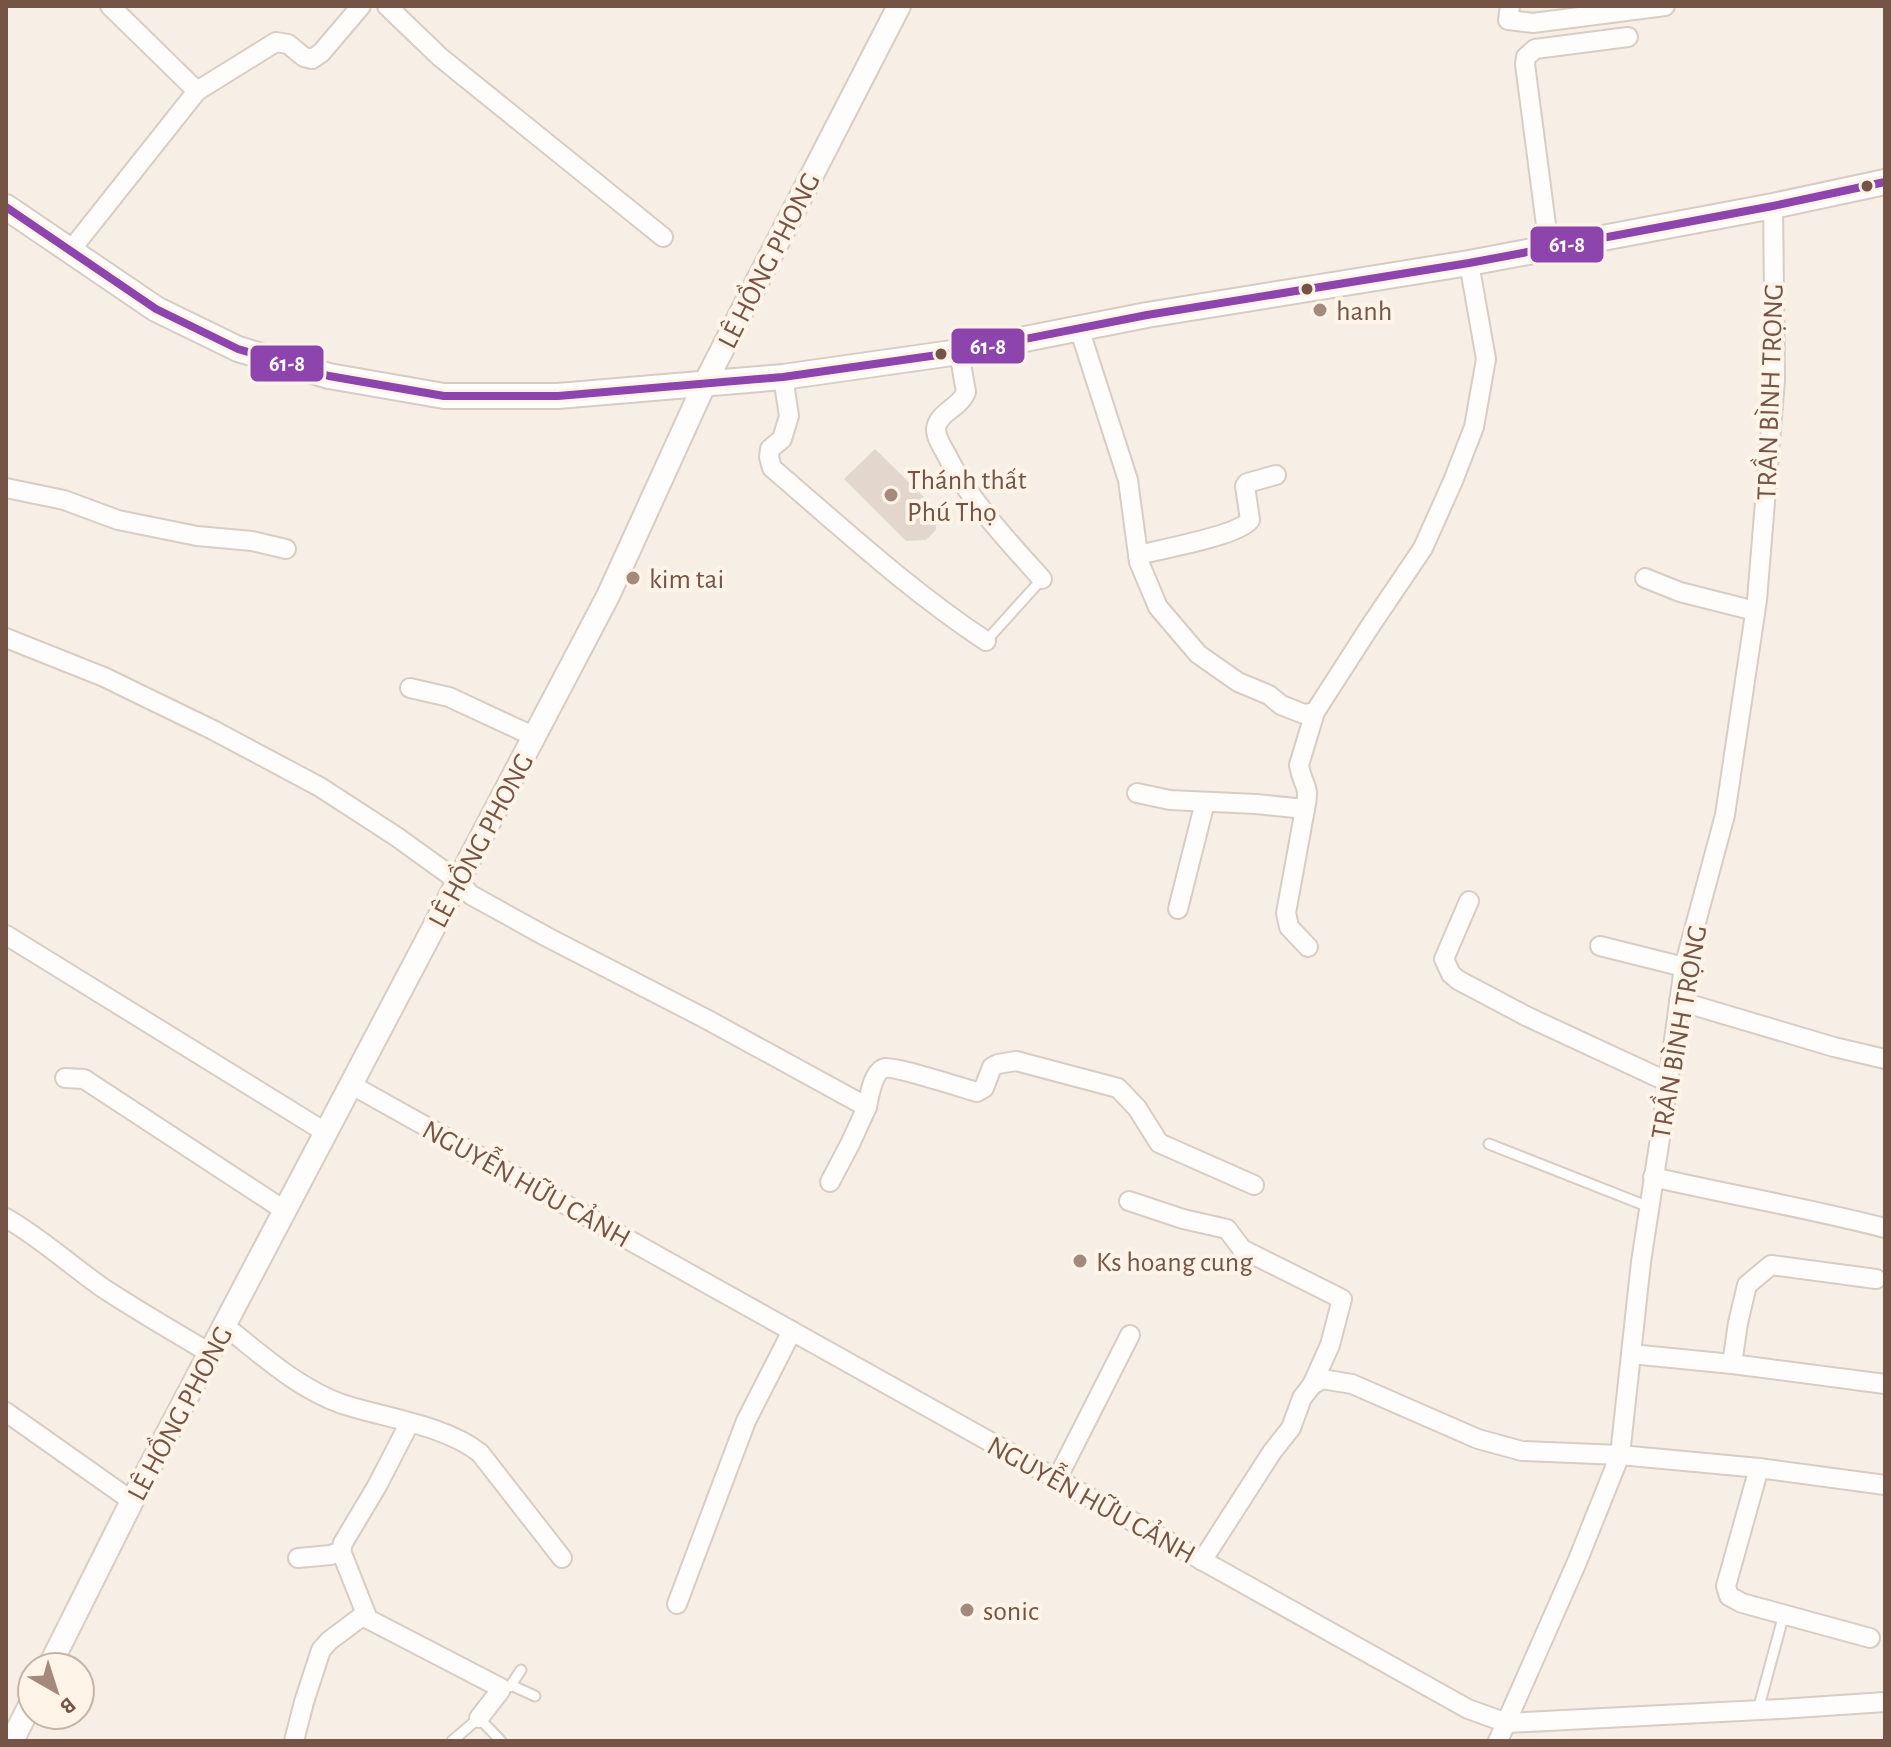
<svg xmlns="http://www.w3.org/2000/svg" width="1891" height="1747" font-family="'Alegreya Sans',sans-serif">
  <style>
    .building { fill: #e3d6cd }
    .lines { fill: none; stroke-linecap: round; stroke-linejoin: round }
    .service-casing { stroke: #d8ccc4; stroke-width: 13 }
    .minor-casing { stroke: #d8ccc4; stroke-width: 22 }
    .tertiary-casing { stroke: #d8ccc4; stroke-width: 26 }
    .secondary-casing { stroke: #d7cbc3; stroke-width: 28 }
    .service { stroke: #fefdfb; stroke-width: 9 }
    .minor { stroke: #fefdfb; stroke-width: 18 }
    .tertiary { stroke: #fefdfb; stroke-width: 22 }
    .secondary { stroke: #fefdfb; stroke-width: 24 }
    .bus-1-casing { stroke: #fff4e7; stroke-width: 14 }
    .bus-1 { stroke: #8e44ad; stroke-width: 8 }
    .bus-dot { fill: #765445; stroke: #fff4e7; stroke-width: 3 }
    .poi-dot { fill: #a38a7d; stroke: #fff4e7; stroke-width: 3 }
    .labels { text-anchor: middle; stroke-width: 8; stroke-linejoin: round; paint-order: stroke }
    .street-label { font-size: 28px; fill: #765445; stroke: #fff4e7 }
    .poi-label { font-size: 28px; fill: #765445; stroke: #fff4e7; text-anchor: start }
    .line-badge { stroke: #fff4e7; stroke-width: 3 }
    .badge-label { font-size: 22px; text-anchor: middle; font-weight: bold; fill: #fff }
  </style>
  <rect width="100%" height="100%" fill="#f7efe6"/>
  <polygon class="building" points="875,449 937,510 936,530 926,540 906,541 844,479"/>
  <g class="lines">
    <defs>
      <g id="service">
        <polyline points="986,641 1042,579"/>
        <polyline points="1489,1144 1649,1207"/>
        <polyline points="511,1685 521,1670"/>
        <polyline points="501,1688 513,1686 535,1696"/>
        <polyline points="1758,1710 1784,1614"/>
        <polyline points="452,1741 479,1718 501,1741"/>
      </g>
      <g id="minor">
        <polyline points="387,6 440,57 663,237"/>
        <polyline points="1510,6 1508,20 1533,23 1665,6"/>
        <polyline points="197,91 276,42 288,44 304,57 312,59 321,53 361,6"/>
        <polyline points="1549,248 1525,64 1526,57 1535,49 1628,37"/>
        <polyline points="70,251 197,91 110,6"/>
        <polyline points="1079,328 1128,480 1139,562 1158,607 1198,654 1238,682 1269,695 1281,705 1304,714 1315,712 1369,628 1423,548 1453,481 1474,427 1486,359 1469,263"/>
        <path d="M959 352 966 392C960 408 938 412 936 429 936 437 941 445 945 452 969 500 1006 539 1042 579"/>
        <path d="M783 377 789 416 782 439 770 449 769 457 772 468C842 528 909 590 986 641"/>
        <polyline points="6,488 64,500 118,520 197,536 252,541 286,549"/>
        <path d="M1138 555C1161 549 1238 536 1250 520L1245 486 1247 483 1276 475"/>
        <polyline points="1645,578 1680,592 1755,611"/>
        <path d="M6 638 104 677 213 730 320 787 397 837 458 881 471 895 547 937 708 1020 867 1107C869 1097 873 1071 885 1068 895 1066 963 1088 977 1092L984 1088 992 1067 998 1064 1016 1061 1118 1088 1137 1108 1159 1143 1254 1185"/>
        <polyline points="410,688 449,697 535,737"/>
        <path d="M1137 793 1170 800 1256 804 1305 809C1311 784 1302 786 1299 765L1315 712"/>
        <polyline points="1305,809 1286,913 1289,927 1308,947"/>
        <polyline points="1469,901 1444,959 1451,974 1458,980 1526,1016 1668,1082"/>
        <polyline points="1178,909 1205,802"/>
        <polyline points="6,935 325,1132"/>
        <polyline points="1600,946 1684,967"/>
        <polyline points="1679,1001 1834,1047 1885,1059"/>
        <polyline points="65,1078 84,1079 284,1210"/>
        <polyline points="350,1084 1468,1709 1507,1723 1781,1709 1885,1702"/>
        <path d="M1653 1177C1730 1195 1808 1208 1885 1228"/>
        <polyline points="830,1182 850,1144 867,1107"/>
        <polyline points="1129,1201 1183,1219 1227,1229 1242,1249 1342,1299 1330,1345 1312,1385"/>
        <path d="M6 1218C41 1238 70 1265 103 1288 138 1311 174 1332 210 1353"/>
        <path d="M225 1326C262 1355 297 1388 342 1404 385 1418 445 1425 480 1453L562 1558"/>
        <polyline points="1631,1354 1732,1364 1885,1384"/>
        <polyline points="1732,1364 1738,1323 1747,1285 1771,1265 1876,1279"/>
        <polyline points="6,1412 132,1501"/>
        <polyline points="1759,1468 1726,1586 1729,1596 1742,1603 1870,1638"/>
        <polyline points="1057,1479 1130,1335"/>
        <polyline points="341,1551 368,1619 501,1688 500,1691 479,1718"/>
        <polyline points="298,1558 331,1555 341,1551 343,1543 377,1486 409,1424"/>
        <polyline points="1202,1561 1272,1452 1291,1428 1302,1398 1312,1385 1322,1379 1352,1384 1478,1439 1522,1451 1620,1455 1759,1468 1885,1485"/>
        <polyline points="677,1604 746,1421 792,1331"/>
        <polyline points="294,1741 304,1702 321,1650 329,1641 365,1614"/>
        <polyline points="1498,1741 1577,1562 1620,1455 1641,1262 1664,1112 1684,967 1725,815 1757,600 1775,380 1773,206"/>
      </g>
      <g id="tertiary">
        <polyline points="49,1667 132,1501 608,596 705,383 899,6"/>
        <polyline points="12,1741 32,1701"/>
      </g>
      <polyline id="secondary" points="6,207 156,309 238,349 329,376 444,396 558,396 783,377 959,352 1147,315 1469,263 1773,206 1885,182"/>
    </defs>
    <use href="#service" class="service-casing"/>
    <use href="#minor" class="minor-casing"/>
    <use href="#tertiary" class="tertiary-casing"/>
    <use href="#secondary" class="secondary-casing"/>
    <use href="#service" class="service"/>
    <use href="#minor" class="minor"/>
    <use href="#tertiary" class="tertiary"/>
    <use href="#secondary" class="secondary"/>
    <defs>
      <polyline id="bus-1" points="6,207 156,309 238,349 329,376 444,396 558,396 783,377 959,352 1147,315 1469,263 1773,206 1885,182"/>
    </defs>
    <use href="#bus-1" class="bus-1-casing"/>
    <use href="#bus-1" class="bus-1"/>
  </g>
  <g class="bus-dot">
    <circle cx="1867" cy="186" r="7"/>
    <circle cx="1307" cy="289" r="7"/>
    <circle cx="941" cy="354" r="7"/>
  </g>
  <g class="poi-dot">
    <circle cx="1320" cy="310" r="8"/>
    <circle cx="891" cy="495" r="8"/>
    <circle cx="633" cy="578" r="8"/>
    <circle cx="1080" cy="1261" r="8"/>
    <circle cx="967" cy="1610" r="8"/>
  </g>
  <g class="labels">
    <g class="street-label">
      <text transform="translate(768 260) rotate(-63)" y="10">LÊ HỒNG PHONG</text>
      <text transform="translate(1769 392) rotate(-88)" y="10">TRẦN BÌNH TRỌNG</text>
      <text transform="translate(480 840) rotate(-62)" y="10">LÊ HỒNG PHONG</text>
      <text transform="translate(1678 1032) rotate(-80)" y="10">TRẦN BÌNH TRỌNG</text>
      <text transform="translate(527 1183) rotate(29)" y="10">NGUYỄN HỮU CẢNH</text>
      <text transform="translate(179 1413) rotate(-62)" y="10">LÊ HỒNG PHONG</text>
      <text transform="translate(1092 1499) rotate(29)" y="10">NGUYỄN HỮU CẢNH</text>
    </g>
    <g class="poi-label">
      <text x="1336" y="320">hanh</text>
      <text x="907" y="489">Thánh thất<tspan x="907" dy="32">Phú Thọ</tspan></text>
      <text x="649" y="588">kim tai</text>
      <text x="1096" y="1271">Ks hoang cung</text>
      <text x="983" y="1620">sonic</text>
    </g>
  </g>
  <g class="line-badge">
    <rect x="1529" y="225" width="76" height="39" rx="8" fill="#8e44ad"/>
    <rect x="950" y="327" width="76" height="38" rx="8" fill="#8e44ad"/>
    <rect x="249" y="344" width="76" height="39" rx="8" fill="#8e44ad"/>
  </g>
  <g class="badge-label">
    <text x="1567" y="252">61-8</text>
    <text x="988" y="354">61-8</text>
    <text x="287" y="371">61-8</text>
  </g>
  <rect width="1891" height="1747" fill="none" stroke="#765445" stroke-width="16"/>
  <g transform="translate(56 1691) rotate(141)"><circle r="38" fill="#fff4e7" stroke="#c8b4a6" stroke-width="2"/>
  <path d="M0-6L14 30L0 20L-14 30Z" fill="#a38a7d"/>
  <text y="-12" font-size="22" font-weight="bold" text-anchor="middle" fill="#765445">B</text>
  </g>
</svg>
